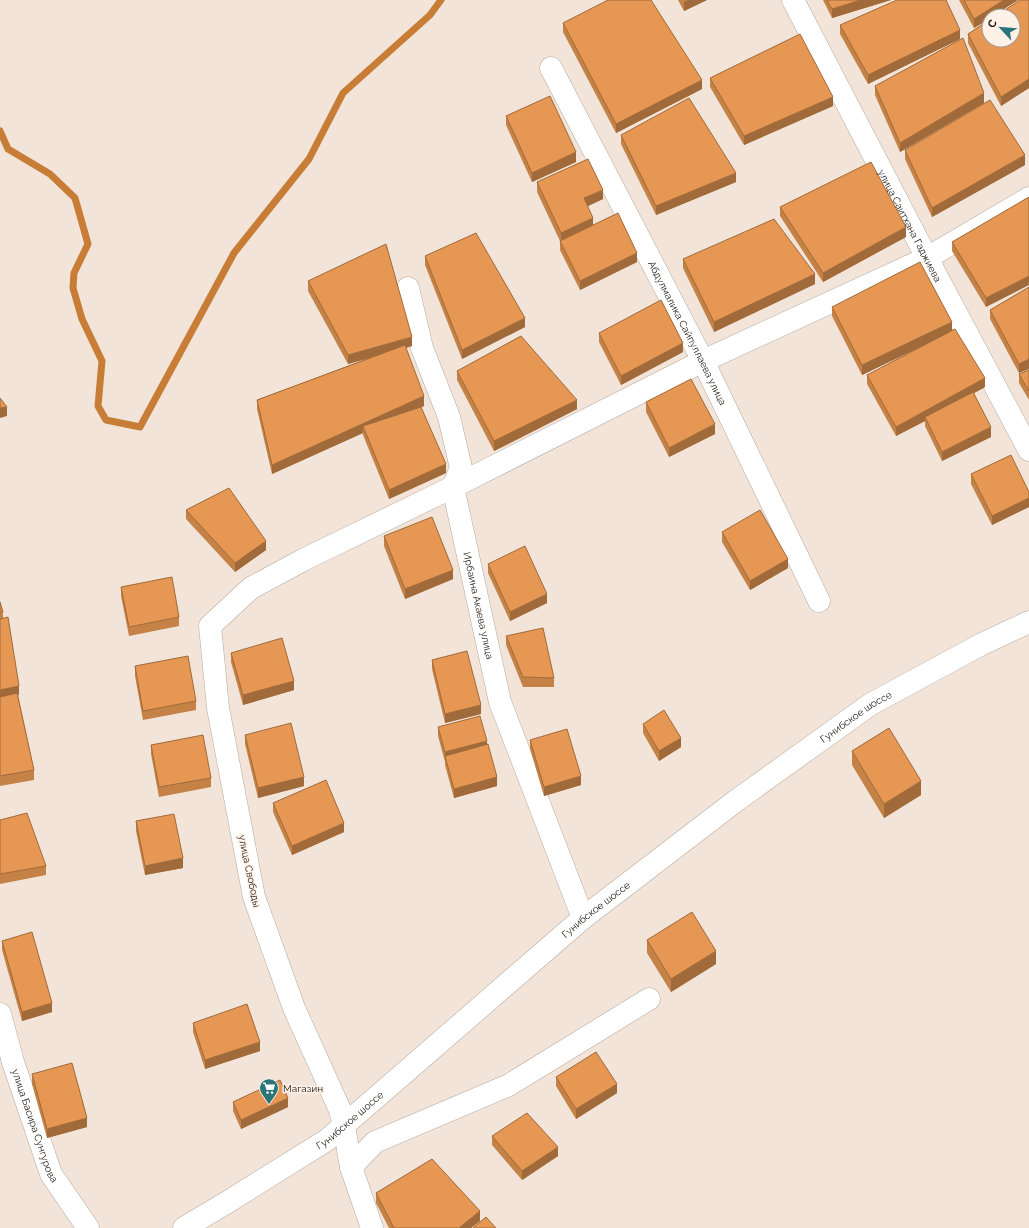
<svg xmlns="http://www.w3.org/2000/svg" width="1029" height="1228" font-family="Raleway,sans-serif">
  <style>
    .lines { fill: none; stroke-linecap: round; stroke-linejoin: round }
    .stream { stroke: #c87d36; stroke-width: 7 }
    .street-casing { stroke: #b7a99e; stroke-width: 23 }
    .secondary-casing { stroke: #b7a99e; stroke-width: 23 }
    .street { stroke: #fff; stroke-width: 22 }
    .secondary { stroke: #fff; stroke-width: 22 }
    .wall { fill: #c58247 }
    .shaded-wall { fill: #a06a3a }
    .building { fill: #e59753; stroke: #a06a3a }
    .labels { text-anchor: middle; stroke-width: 3; stroke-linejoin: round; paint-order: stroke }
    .street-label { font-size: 10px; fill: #1d1814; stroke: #fdf1e8 }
    .poi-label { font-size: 10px; fill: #1d1814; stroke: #fdf1e8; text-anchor: start }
  </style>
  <rect width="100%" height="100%" fill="#f2e4d8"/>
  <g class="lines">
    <polyline class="stream" points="0,131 8,149 50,174 75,198 88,244 74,273 73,288 82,319 102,361 98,406 106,420 140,427 234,253 309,159 343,93 430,15 441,0"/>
    <defs>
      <g id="street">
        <path id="s1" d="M793 0 927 258 1029 450"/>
        <path id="s2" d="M551 68 703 361 819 601"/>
        <path id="s3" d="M408 288 422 348 449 417 461 468 453 487 500 702 583 918"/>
        <path id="s4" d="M0 1014 13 1062 51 1174 88 1228"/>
        <polyline points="351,1167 375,1142 509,1085 649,999"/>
        <polyline points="372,1228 351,1167 344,1126 340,1110 294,1008 254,897 218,708 210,626 251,588 303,560 453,487 703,361 927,258 1029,198"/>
      </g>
      <g id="secondary">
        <path id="s5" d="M184 1228 226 1203 327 1140 583 918 737 800 871 704 982 644 1029 622"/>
      </g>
    </defs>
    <use href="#street" class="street-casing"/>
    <use href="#secondary" class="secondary-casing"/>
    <use href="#street" class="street"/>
    <use href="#secondary" class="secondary"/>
  </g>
  <g class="wall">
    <polygon points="678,0 707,0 684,11"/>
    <polygon points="823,0 891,0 832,18"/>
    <polygon points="959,0 1018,0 993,16 989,16 989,19 974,28"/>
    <polygon points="1029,0 1029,88 1001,106 968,43 968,34"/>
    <polygon points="563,23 702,89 616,133 563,32"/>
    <polygon points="840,25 960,39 868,84 840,34"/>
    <polygon points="710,78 833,106 744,145 710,87"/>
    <polygon points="875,86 984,103 900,152 875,95"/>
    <polygon points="506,116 576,162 532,182 506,125"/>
    <polygon points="621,135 736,182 656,215 621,144"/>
    <polygon points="905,150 1025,165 932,217 905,159"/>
    <polygon points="537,182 603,199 587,206 593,225 637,262 580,290 560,250 560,241 537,192"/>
    <polygon points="1029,197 986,307 952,251 952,242"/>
    <polygon points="780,207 906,237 823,282 780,216"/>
    <polygon points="425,256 525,327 462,359 425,265"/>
    <polygon points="683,259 815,284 714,332 683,268"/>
    <polygon points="308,281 412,346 406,348 424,406 421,407 446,473 389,499 363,435 363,433 272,474 257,409 257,400 369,358 348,364 308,291"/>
    <polygon points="1029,287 1019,373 990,319 990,310"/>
    <polygon points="832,307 952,331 985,387 974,393 991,437 942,461 925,426 925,421 896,436 867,384 867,375 936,339 862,375 832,316"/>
    <polygon points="599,333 683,352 621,385 599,342"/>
    <polygon points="1029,370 1029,400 1019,383 1019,374"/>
    <polygon points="457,371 577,409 494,451 457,380"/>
    <polygon points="646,402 715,434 669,457 646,412"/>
    <polygon points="971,474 1029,492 1029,507 992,525 971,484"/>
    <polygon points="186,510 266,550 235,572 186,519"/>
    <polygon points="722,532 788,568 750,590 722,542"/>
    <polygon points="384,536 453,579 405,599 384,546"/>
    <polygon points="488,564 547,603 510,621 488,573"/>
    <polygon points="121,587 179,617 179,626 129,636 121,596"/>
    <polygon points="0,602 3,612 3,618 19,695 18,695 34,770 34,780 0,786"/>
    <polygon points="506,636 554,678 554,687 523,687 506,645"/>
    <polygon points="231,653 294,690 243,705 231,662"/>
    <polygon points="432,660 481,714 445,723 432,669"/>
    <polygon points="135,666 196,701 196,710 143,720 135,676"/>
    <polygon points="643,724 681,747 659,761 643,733"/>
    <polygon points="438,727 487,744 497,786 454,798 445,765 445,761 445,762 438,736"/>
    <polygon points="245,735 304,786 258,798 245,744"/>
    <polygon points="530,740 581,785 544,796 530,749"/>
    <polygon points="151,745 211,778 211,787 159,797 151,754"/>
    <polygon points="852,751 921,795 884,818 852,765"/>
    <polygon points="273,803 344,832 292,855 273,812"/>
    <polygon points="0,820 46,866 46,875 0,884"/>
    <polygon points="136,821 183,868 145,875 136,831"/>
    <polygon points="647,940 716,964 671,992 647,953"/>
    <polygon points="2,941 52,1012 22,1021 2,950"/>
    <polygon points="193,1023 260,1051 205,1069 193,1032"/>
    <polygon points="32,1074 87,1127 47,1138 32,1084"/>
    <polygon points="556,1077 617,1093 576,1119 556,1086"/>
    <polygon points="233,1102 288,1107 241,1129 233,1111"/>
    <polygon points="492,1136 558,1156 522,1180 492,1145"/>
    <polygon points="376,1193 480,1221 471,1228 389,1228 376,1203"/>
  </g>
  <g class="shaded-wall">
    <polygon points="688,0 707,0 684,11 684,2"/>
    <polygon points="861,0 891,0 832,18 832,9"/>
    <polygon points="1004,0 1018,0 993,16 989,16 989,19 974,28 974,19"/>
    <polygon points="960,30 960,39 868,84 868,75"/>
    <polygon points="1029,79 1029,88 1001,106 1001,97"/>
    <polygon points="702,80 702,89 616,133 616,124"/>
    <polygon points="984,93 984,103 900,152 900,143"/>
    <polygon points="833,97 833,106 744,145 744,136"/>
    <polygon points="576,152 576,162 532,182 532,173"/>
    <polygon points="1025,155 1025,165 932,217 932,208"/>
    <polygon points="736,173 736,182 656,215 656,206"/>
    <polygon points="603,190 603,199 584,208 584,198"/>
    <polygon points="593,218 593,227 561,242 561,233"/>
    <polygon points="906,227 906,237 823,282 823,273"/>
    <polygon points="637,253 637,262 580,290 580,281"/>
    <polygon points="815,274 815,284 714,332 714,322"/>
    <polygon points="1029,276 1029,285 986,307 986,298"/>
    <polygon points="525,318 525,327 462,359 462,350"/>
    <polygon points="952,322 952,332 862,375 862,365"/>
    <polygon points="412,337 412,346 348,364 348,355"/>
    <polygon points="683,343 683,352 621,385 621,376"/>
    <polygon points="1029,359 1029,369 1019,373 1019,364"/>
    <polygon points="985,378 985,387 926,420 925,417 925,421 896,436 896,427"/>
    <polygon points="424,396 424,406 366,432 363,426 363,433 272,474 272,465"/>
    <polygon points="577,400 577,409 494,451 494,441"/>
    <polygon points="7,407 7,416 0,418 0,408"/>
    <polygon points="715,424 715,434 669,457 669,448"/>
    <polygon points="991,427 991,437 942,461 942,452"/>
    <polygon points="446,464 446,473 389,499 389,490"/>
    <polygon points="1029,498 1029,507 992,525 992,516"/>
    <polygon points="266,541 266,550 235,572 235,563"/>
    <polygon points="788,559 788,568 750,590 750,581"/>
    <polygon points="453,570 453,579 405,599 405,589"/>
    <polygon points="547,594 547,603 510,621 510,612"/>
    <polygon points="294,681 294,690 243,705 243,695"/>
    <polygon points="19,686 19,695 0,699 0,690"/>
    <polygon points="481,705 481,714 445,723 445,714"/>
    <polygon points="681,738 681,747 659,761 659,751"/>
    <polygon points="487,741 487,750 445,756 445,762 445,752"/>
    <polygon points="581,776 581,785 544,796 544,787"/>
    <polygon points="304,777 304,786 258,798 258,788"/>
    <polygon points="497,777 497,786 454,798 454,789"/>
    <polygon points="921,781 921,795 884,818 884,804"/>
    <polygon points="344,823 344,832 292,855 292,846"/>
    <polygon points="183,858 183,868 145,875 145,866"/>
    <polygon points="716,951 716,964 671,992 671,979"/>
    <polygon points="52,1003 52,1012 22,1021 22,1012"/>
    <polygon points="260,1042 260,1051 205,1069 205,1060"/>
    <polygon points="617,1084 617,1093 576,1119 576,1109"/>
    <polygon points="288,1098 288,1107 241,1129 241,1120"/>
    <polygon points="87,1118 87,1127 47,1138 47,1129"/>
    <polygon points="558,1147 558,1156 522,1180 522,1171"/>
    <polygon points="480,1211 480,1221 471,1228 459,1228"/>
  </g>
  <g class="building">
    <polygon points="608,0 651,0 702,80 616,124 563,23"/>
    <polygon points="827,0 861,0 832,9"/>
    <polygon points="897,0 946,0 960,30 868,75 840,25"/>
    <polygon points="964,0 1004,0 974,19"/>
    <polygon points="1020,0 1029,0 1029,79 1001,97 968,34 989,20 989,40 1013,40 1013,16 996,16"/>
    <polygon points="800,34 833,97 744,136 710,78"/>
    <polygon points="963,38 984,93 900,143 875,86"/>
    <polygon points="550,96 576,152 532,173 506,116"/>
    <polygon points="689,98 736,173 656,206 621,135"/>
    <polygon points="990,100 1025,155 932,208 905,150"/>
    <polygon points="588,159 603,190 584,198 593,218 561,233 537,182"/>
    <polygon points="871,162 906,227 823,273 780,207"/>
    <polygon points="1029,197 1029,276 986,298 952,242"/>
    <polygon points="618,213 637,253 580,281 560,241"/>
    <polygon points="774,219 815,274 714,322 683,259"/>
    <polygon points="476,233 525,318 462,350 425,256"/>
    <polygon points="386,244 412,337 348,355 308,281"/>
    <polygon points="920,262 952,322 862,365 832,307"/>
    <polygon points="1029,287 1029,359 1019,364 990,310"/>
    <polygon points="661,300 683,343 621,376 599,333"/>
    <polygon points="955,329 985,378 896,427 867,375"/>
    <polygon points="521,336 577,400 494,441 457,371"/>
    <polygon points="405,345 424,396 272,465 257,400"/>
    <polygon points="1029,370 1029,391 1019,374"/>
    <polygon points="691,379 715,424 669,448 646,402"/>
    <polygon points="973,392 991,427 942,452 925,417"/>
    <polygon points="0,398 7,407 0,408"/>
    <polygon points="421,407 446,464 389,490 363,426"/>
    <polygon points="1011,455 1029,492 1029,498 992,516 971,474"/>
    <polygon points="229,488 266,541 235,563 186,510"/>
    <polygon points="760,510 788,559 750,581 722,532"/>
    <polygon points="432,517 453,570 405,589 384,536"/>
    <polygon points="525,546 547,594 510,612 488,564"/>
    <polygon points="172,577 179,617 129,627 121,587"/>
    <polygon points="0,602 3,612 0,612"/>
    <polygon points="8,617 19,686 0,690 0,619"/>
    <polygon points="543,628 554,678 523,677 506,636"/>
    <polygon points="282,638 294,681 243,695 231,653"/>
    <polygon points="467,651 481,705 445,714 432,660"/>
    <polygon points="188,656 196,701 143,711 135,666"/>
    <polygon points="17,693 34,770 0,776 0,697"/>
    <polygon points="664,710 681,738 659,751 643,724"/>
    <polygon points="480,716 487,741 445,752 438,727"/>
    <polygon points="291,723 304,777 258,788 245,735"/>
    <polygon points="889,728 921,781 884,804 852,751"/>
    <polygon points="567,729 581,776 544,787 530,740"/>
    <polygon points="203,735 211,778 159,787 151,745"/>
    <polygon points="488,744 497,777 454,789 445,756"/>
    <polygon points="326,780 344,823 292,846 273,803"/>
    <polygon points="27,813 46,866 0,874 0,820"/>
    <polygon points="174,814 183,858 145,866 136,821"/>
    <polygon points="692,912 716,951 671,979 647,940"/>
    <polygon points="32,932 52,1003 22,1012 2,941"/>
    <polygon points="247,1004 260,1042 205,1060 193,1023"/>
    <polygon points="596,1052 617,1084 576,1109 556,1077"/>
    <polygon points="72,1063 87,1118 47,1129 32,1074"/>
    <polygon points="280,1080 288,1098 241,1120 233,1102"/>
    <polygon points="527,1113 558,1147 522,1171 492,1136"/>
    <polygon points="432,1159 480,1211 459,1228 394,1228 376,1193"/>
    <polygon points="486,1217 496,1228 473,1228"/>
  </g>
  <defs>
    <symbol id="supermarket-pin" viewBox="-11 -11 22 30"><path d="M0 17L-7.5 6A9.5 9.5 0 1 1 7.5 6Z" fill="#2b757a" stroke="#fdf1e8"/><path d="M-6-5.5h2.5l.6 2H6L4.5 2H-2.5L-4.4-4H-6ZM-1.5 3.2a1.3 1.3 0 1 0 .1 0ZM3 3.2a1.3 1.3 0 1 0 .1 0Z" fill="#fff"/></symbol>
  </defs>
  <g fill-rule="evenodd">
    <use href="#supermarket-pin" x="258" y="1077" width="22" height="30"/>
  </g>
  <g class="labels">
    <g class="street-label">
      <text dy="4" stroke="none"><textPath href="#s1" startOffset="254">улица Саитхана Гаджиева</textPath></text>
      <text dy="4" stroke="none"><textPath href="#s2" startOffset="298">Абдулмалика Сайпуллаева улица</textPath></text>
      <text dy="4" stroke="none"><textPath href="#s3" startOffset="330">Ирбаина Акаева улица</textPath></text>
      <text dy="4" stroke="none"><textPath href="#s5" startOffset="846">Гунибское шоссе</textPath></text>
      <text transform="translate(250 871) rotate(78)" y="4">улица Свободы</text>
      <text dy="4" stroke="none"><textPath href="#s5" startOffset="522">Гунибское шоссе</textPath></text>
      <text dy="4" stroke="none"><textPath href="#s5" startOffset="198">Гунибское шоссе</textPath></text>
      <text dy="4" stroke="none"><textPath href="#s4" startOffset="117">улица Басира Сунгурова</textPath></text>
    </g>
    <g class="poi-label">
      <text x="283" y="1092">Магазин</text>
    </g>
  </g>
  <g transform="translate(1001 28) rotate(296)"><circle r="19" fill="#fdf1e8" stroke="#a39a93"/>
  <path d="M0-3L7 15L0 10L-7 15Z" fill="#2b757a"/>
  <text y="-6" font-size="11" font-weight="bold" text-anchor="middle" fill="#1d1814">С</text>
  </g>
</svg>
